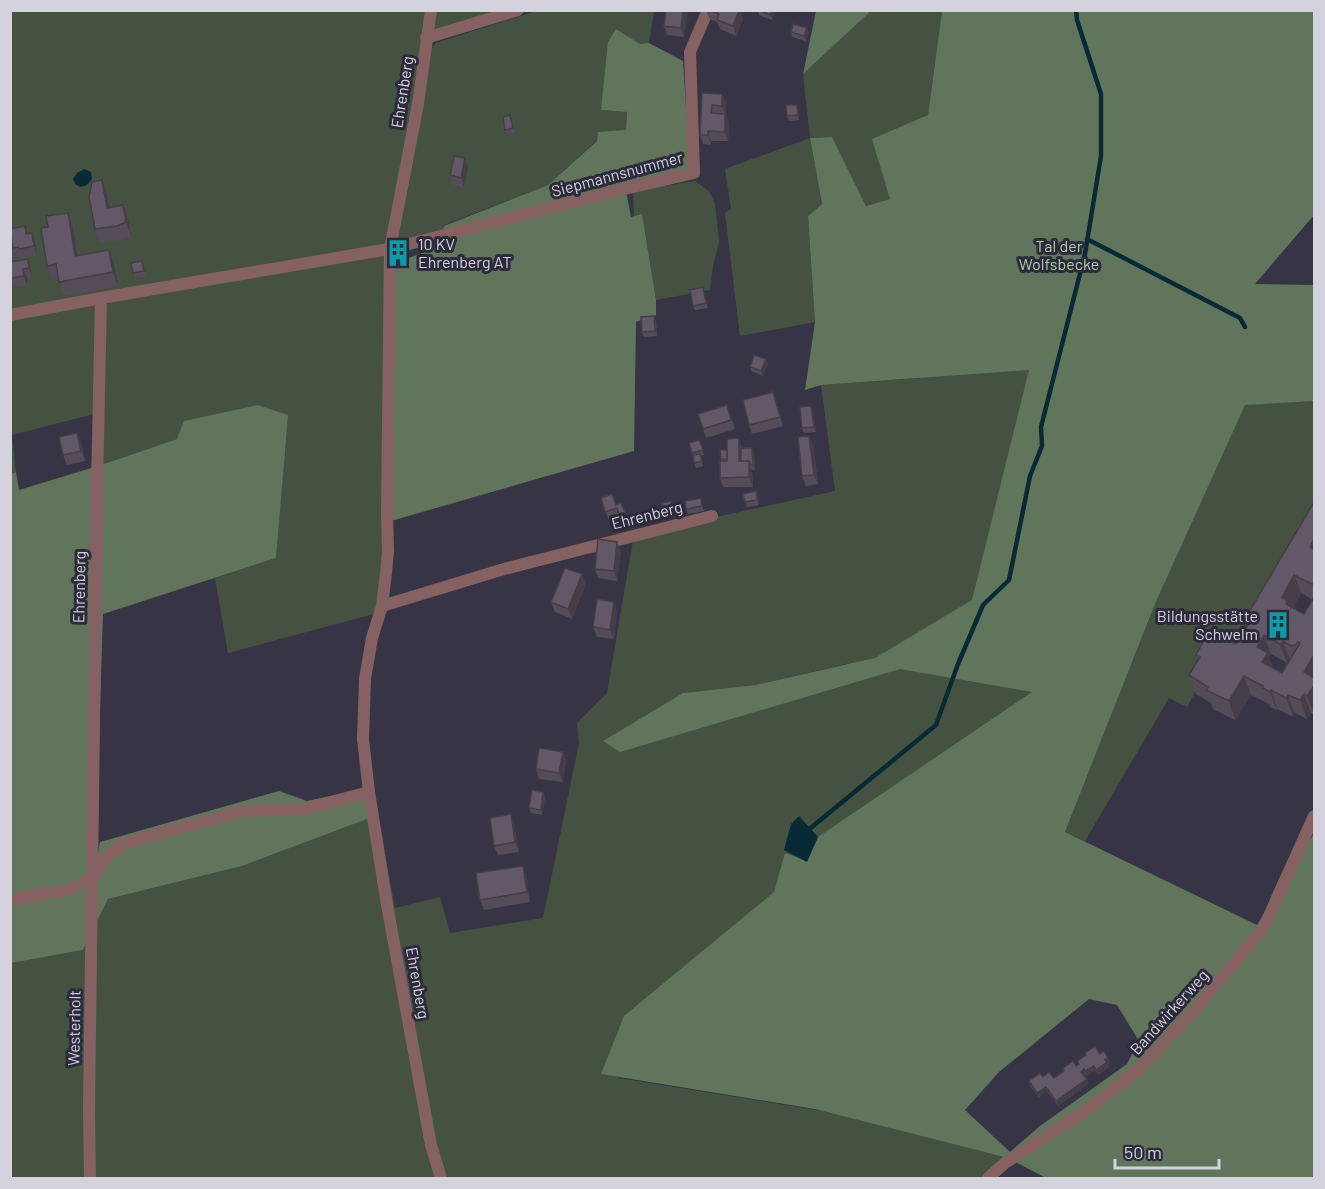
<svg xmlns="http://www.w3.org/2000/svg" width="1325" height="1189" font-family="Barlow,sans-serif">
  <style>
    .green { fill: #455242; fill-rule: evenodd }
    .forest { fill: #61755d; fill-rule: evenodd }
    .water { fill: #072a34 }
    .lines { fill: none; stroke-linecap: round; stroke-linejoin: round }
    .stream { stroke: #072a34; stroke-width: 4.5 }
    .street { stroke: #856161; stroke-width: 12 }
    .wall { fill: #554c59; fill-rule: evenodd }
    .shaded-wall { fill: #453e48 }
    .building { fill: #635867; stroke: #453e48; stroke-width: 1.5; fill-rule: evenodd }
    .labels { text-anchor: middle; stroke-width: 6; stroke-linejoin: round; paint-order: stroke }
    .street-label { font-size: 16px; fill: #d3d2dd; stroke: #2d2b3b }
    .poi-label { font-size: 16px; fill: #d3d2dd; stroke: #2d2b3b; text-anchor: start }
    .park-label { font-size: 16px; fill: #acd1a4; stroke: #2d2b3b }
  </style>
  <rect width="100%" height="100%" fill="#373545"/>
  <g class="green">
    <polygon points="11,11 528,11 424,44 389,251 383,575 374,614 228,653 215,578 276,558 287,415 258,405 177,439 101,465 102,412 12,435 16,472 11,474"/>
    <polygon points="536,11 654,11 649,43 640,44 616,29 601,110 627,112 626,130 597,140 548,185 444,225 442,231 431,232 398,241 429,51 436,43"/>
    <polygon points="871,11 942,11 928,115 891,199 866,206 832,137 810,138 822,204 808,216 815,322 740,336 725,213 731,209 725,169 810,138 803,74"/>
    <path d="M1130 11 1074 703 626 1053 618 1078 823 1111 1008 1158 984 1178H11V963L83 950 108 899 242 866 378 815 395 908 440 897 450 933 543 918 579 743 577 723 607 693 634 535 835 491 821 385 920 378ZM850 663 604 741 683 693 755 685Z"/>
    <polygon points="695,181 709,191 715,204 719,242 713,266 710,290 656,300 642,215 634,217 633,191"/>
    <polygon points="1314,401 1314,529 1254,630 1204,676 1187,707 1169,698 1085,841 1065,832 1155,604 1245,404"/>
  </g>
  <g class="forest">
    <polygon points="816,11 871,11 803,74"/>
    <path d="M942 11H1314V215L1255 284 1314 285V401L1245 405 1155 604 1065 832 1257 925 1314 833V1178H1046L1008 1158 815 1109 601 1074 624 1016 774 892 785 853 807 861 818 837 1032 692 900 669 620 752 603 741 683 693 755 685 875 658 972 600 1029 370 821 385 805 390 815 322 808 216 822 204 810 138 832 137 866 206 890 199 872 139 928 115ZM1089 999 1117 1005 1139 1041 1127 1064 1040 1126 1010 1152 965 1110 999 1072Z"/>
    <polygon points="616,29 640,44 649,43 683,61 690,170 625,186 631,217 642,214 656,300 656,315 636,322 634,451 391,521 392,264 425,252 425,243 440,239 444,226 548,185 597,141 598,132 626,130 627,112 601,110 608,42"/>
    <polygon points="258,405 288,415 276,558 103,614 95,867 100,842 279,791 307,801 367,788 378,815 242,866 108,899 83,950 11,963 11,474 16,472 19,490 101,465 177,439 184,421"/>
  </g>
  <g class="water">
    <polygon points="84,169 91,172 92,179 87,185 81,187 75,184 73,179 77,173"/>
    <polygon points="799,816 818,837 807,862 784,850 791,824"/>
  </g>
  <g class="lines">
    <g class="stream">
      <polyline points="1087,239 1240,318 1245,327"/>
      <polyline points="807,831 936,725 958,664 983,605 1009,580 1030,476 1042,446 1041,427 1085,254 1101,156 1101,94 1077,20 1076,10"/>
    </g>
    <g class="street">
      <polyline points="431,10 418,104 390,249 387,514 388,551 386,573 382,606 372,638 365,679 363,739 369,792 387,905 431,1145 441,1178"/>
      <polyline points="426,38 518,10"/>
      <polyline points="10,315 101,298 389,249 629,188 694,173 690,52 708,10"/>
      <polyline points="382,606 504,569 712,516"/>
      <polyline points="10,900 67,890 93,877 106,858 122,844 243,811 304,809 369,792"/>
      <polyline points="90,1178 89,1110 97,488 101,298"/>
      <polyline points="988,1178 1005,1163 1088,1109 1140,1068 1200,1004 1264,927 1314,816"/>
    </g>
  </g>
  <g class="wall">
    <polygon points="688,10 684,37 667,35 664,26"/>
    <polygon points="706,10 740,10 743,19 736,36 720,29 717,22 709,18"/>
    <polygon points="758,10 773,10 774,14 772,20 759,15"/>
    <polygon points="791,32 809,32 806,41 792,37"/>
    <polygon points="702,93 726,103 726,115 729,123 728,141 711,141 711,145 703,144 700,135"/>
    <polygon points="797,105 799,109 799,120 789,121 787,116"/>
    <polygon points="512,120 515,133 507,135 505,130"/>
    <polygon points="468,168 464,187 453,185 450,175"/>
    <polygon points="107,194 110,208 123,205 128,219 131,236 122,240 100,243 95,229"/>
    <polygon points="68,213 73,227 78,255 114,264 118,286 64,296 59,279 52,280 47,266 48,227"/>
    <polygon points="25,226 27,234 35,242 37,256 22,258 21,256 17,257 13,248"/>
    <polygon points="28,259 31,269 32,278 27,278 27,285 10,288 10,262"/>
    <polygon points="142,261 146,276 135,278 133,273"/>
    <polygon points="703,287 708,308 695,310 693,306"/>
    <polygon points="656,321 657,336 644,337 642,332"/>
    <polygon points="766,359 768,364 763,376 751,371 750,367"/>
    <polygon points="773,392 783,426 752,434 749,425"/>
    <polygon points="727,405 735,429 706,438 698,414"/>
    <polygon points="813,411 816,432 804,433 802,428"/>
    <polygon points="77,433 81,442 85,461 67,465 63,455"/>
    <polygon points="809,436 813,445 818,484 806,486 802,476"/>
    <polygon points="699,440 704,455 701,456 703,466 696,468 689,443"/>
    <polygon points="742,448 752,448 754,453 755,470 752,470 753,487 723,487 720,478 722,461 721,459"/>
    <polygon points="743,494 757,496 759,505 747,507"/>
    <polygon points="601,498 616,504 621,503 628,522 622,524 620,517 609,521"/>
    <path d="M1314 502V714L1311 713 1307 719 1295 713 1293 717 1277 709V710L1270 707 1269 704 1251 695 1235 720 1213 709 1211 703 1196 694 1189 675 1198 660 1196 655 1236 644 1251 619 1249 612ZM1301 593 1313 600 1304 614 1293 608ZM1271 654 1287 663 1290 660 1282 673 1273 668 1269 657Z"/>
    <polygon points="702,503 704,511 688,514 686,509"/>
    <polygon points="673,506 674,513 665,514 663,509"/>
    <polygon points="621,551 617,581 598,578 595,569"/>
    <polygon points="586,584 572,619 555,612 551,602"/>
    <polygon points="617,611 614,639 597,637 593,627"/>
    <polygon points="563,752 566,761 563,782 539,779 536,769"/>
    <polygon points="543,792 545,797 542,815 531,813 529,808"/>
    <polygon points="511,814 514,824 519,852 498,855 494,846"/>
    <polygon points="523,866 526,876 530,902 484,910 480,900"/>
    <polygon points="1085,1053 1100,1054 1110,1062 1108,1064 1109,1067 1098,1075 1095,1070 1087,1076 1086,1074 1084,1076 1088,1084 1058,1106 1047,1091 1039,1097 1030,1086 1029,1081 1043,1077 1054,1078 1064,1071 1063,1068 1076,1066 1078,1064 1077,1061 1086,1055"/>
  </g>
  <g class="shaded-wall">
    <polygon points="683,10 688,10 684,37 681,28"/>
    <polygon points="739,10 740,10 743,19 736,36 733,26"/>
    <polygon points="772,10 774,14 772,20 770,15"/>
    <polygon points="807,28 809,32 806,41 804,36"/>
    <polygon points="722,94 726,103 726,115 729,123 728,141 725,132 725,114 722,106"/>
    <polygon points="797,105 799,109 799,120 798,115"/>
    <polygon points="708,131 711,141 711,145 708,135"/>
    <polygon points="465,158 468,168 464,187 461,178"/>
    <polygon points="102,180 107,194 112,222 107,208"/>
    <polygon points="123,205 128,219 131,236 126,222"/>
    <polygon points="68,213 73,227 80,270 75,256"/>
    <polygon points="32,233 35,242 37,256 34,246"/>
    <polygon points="109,250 114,264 118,286 113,272"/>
    <polygon points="28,259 31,269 32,278 29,268"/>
    <polygon points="23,269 27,278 27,285 24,276"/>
    <polygon points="654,316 656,321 657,336 655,331"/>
    <polygon points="766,359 768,364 763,376 761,371"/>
    <polygon points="773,392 777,401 783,426 780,417"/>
    <polygon points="811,406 813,411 816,432 814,427"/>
    <polygon points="77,433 81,442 85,461 81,451"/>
    <polygon points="809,436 813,445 818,484 814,475"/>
    <polygon points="739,438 742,448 743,466 739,461"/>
    <polygon points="752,448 754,453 755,470 753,465"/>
    <polygon points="749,461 752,470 753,487 749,477"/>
    <polygon points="1314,539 1314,561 1310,547"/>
    <polygon points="617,542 621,551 617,581 614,571"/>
    <polygon points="582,574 586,584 572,619 568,609"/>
    <polygon points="1294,575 1301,593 1291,612 1282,597"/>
    <polygon points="614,602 617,611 614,639 610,630"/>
    <polygon points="1264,635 1271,654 1269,657 1274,672 1269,681 1257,647"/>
    <polygon points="1283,641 1290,659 1287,663 1280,644"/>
    <polygon points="1314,655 1314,715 1307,696 1304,672"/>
    <polygon points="1244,676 1251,695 1235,720 1229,701"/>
    <polygon points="1271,690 1277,709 1277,710 1270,692"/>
    <polygon points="1304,694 1311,713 1307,719 1300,700"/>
    <polygon points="1288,695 1295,713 1293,717 1286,698"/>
    <polygon points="563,752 566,761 563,782 559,773"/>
    <polygon points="543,792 545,797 542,815 541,810"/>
    <polygon points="511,814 514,824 519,852 515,842"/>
    <polygon points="523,866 526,876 530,902 527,892"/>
    <polygon points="1108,1058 1110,1062 1108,1064 1109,1067 1098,1075 1096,1070"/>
    <polygon points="1094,1066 1095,1070 1087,1076 1085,1071"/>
    <polygon points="1084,1069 1086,1074 1083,1076 1081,1072"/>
    <polygon points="1087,1079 1088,1084 1058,1106 1056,1101"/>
    <polygon points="1046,1087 1047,1091 1039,1097 1037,1093"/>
  </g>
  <g class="building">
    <polygon points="666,10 683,10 681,28 664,26"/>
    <polygon points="710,10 739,10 733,26 717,20 719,14"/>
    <polygon points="759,10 772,10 770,15"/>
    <polygon points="793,24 807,28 804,36 791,32"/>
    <polygon points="702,93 722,94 722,106 712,105 711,113 725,114 725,132 708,131 708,135 700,135"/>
    <polygon points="786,105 797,105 798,115 787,116"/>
    <polygon points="510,115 513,128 505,130 503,117"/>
    <polygon points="454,156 465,158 461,178 450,175"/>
    <polygon points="102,180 107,208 123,205 126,222 117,226 95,229 89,197 92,182"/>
    <polygon points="68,213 75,256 109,250 113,272 59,282 56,264 47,266 41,228 48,227 46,216"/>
    <polygon points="25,226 26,234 32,233 34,246 19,249 18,247 13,248 10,229"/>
    <polygon points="28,259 29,268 23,269 24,276 10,278 10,262"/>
    <polygon points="142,261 144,271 133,273 131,263"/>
    <polygon points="703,287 706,303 693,306 690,290"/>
    <polygon points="654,316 655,331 642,332 641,317"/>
    <polygon points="754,355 766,359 761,371 750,367"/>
    <polygon points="773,392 780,417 749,425 743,400"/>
    <polygon points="727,405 731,420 703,429 698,414"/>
    <polygon points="811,406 814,427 802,428 800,407"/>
    <polygon points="77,433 81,451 63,455 59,437"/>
    <polygon points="809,436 814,475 802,476 798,437"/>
    <polygon points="739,438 739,461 749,461 749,477 720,478 720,461 727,461 727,439"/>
    <polygon points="699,440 703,450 692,453 689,443"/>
    <polygon points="741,448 752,448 753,465 751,465 749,461 741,461"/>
    <polygon points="720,450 727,450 727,459 721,459"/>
    <polygon points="700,454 702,461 694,463 693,455"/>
    <polygon points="756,491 757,500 745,502 743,494"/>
    <polygon points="612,494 616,505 621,503 625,512 619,514 617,508 605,512 601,498"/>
    <polygon points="701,498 702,506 686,509 685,501"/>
    <polygon points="671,501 672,508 663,509 662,503"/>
    <path d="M1314 502V539L1310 547 1314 550V585L1294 575 1282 597 1287 601 1286 604 1304 614 1314 597V655L1304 672 1314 678V686L1307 696 1304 694 1300 700 1288 695 1286 698 1271 690 1270 692 1263 688V686L1244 676 1229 701 1206 690 1208 687 1189 675 1200 657 1196 655 1210 630 1236 644 1254 615 1249 612ZM1264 635 1280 644 1283 641 1291 646 1295 645 1298 642 1300 643 1282 673 1262 662 1268 653 1257 647Z"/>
    <polygon points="598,539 617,542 614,571 595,569"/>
    <polygon points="565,568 582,574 568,609 551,602"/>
    <polygon points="597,599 614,602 610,630 593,627"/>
    <polygon points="539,748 563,752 559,773 536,769"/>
    <polygon points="532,790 543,792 541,810 529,808"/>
    <polygon points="511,814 515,842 494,846 490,818"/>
    <polygon points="523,866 527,892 480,900 476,873"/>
    <polygon points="1095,1046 1100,1054 1104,1051 1108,1058 1105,1060 1107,1062 1096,1070 1094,1066 1085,1071 1084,1069 1081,1072 1087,1079 1056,1101 1046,1087 1037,1093 1029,1081 1040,1073 1043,1077 1049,1072 1054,1078 1064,1071 1063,1068 1073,1061 1076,1066 1079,1064 1077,1061 1086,1055 1085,1053"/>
  </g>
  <defs>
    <symbol id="building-bare" viewBox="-9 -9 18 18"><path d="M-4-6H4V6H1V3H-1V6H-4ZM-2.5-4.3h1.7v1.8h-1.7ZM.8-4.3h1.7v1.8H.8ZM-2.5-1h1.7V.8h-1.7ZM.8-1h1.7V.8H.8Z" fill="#0f9aa8" stroke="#2d2b3b" stroke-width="2.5" paint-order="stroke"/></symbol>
  </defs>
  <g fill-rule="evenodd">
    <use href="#building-bare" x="379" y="234" width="38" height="38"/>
    <use href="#building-bare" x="1259" y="606" width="38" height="38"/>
  </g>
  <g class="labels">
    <g class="street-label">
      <text transform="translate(402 92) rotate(-81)" y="6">Ehrenberg</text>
      <text transform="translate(617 174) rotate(-15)" y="6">Siepmannsnummer</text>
      <text transform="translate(647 515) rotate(-14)" y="6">Ehrenberg</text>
      <text transform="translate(79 587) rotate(-89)" y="6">Ehrenberg</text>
      <text transform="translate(418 983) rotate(80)" y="6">Ehrenberg</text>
      <text transform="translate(1169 1012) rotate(-48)" y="6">Bandwirkerweg</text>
      <text transform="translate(74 1028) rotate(-89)" y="6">Westerholt</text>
    </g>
    <g class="poi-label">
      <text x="418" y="250">10 KV<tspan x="418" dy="18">Ehrenberg AT</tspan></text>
      <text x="1258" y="622" text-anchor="end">Bildungsstätte<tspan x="1258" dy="18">Schwelm</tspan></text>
    </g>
    <g class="park-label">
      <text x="1059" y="252">Tal der<tspan x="1059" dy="18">Wolfsbecke</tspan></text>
    </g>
  </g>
  <rect width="1325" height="1189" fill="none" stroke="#d3d2dd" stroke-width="24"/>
  <path d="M1115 1159v9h104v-9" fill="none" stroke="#d3d2dd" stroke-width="3"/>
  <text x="1124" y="1159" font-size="18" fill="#d3d2dd" stroke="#2d2b3b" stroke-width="4.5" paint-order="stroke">50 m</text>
</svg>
